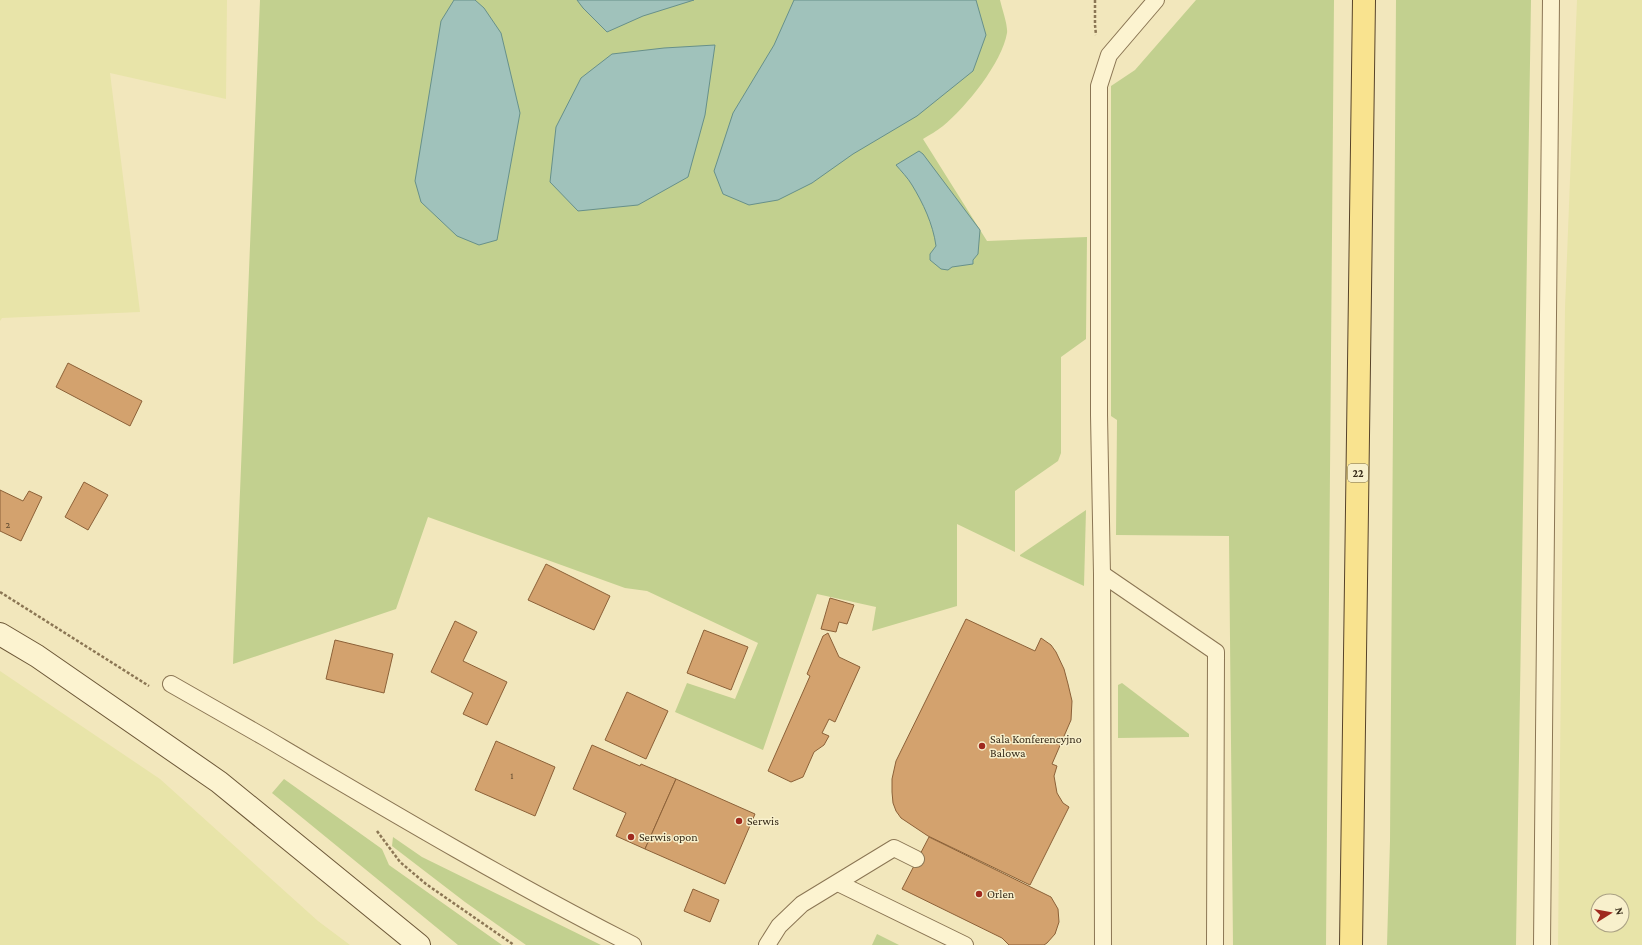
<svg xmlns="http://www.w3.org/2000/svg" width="1642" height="945" font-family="'Crimson Pro',serif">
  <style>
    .farmland { fill: #e8e4a9; fill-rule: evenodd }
    .green { fill: #c2d08f }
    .water { fill: #a0c2bb; stroke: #67908a }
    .building { fill: #d3a26e; stroke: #8c6138 }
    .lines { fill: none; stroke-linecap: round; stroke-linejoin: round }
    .service-casing { stroke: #8b7654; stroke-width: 18 }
    .secondary-casing { stroke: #6c5737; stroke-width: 24 }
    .primary-casing { stroke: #574329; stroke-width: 24 }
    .path { stroke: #8b7654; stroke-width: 2.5; stroke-dasharray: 3 2; stroke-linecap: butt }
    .service { stroke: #fcf3d0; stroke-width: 16 }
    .secondary { stroke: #fcf3d0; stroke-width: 22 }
    .primary { stroke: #f9e38f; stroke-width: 22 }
    .poi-dot { fill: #9f2a1f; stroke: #f8f0cc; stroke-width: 1.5 }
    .labels { text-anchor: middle; stroke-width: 3; stroke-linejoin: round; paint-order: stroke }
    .number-label { font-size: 10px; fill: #5f4a2f }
    .shield { fill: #f8f0cc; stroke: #72674f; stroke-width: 1 }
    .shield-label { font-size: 11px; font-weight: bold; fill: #382c1a }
    .poi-label { font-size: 12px; fill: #382c1a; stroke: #f8f0cc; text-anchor: start }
  </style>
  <rect width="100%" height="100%" fill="#f2e7bc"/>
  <g class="farmland">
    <polygon points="0,0 227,0 226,99 110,73 140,312 2,318 0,321"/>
    <path d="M1577 0H1642V945H1558L1565 308ZM1598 901H1622V925H1598Z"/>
    <polygon points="0,671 160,779 318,921 350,945 0,945"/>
  </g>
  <g class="green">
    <path d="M260 0H1000C1002 9 1008 25 1007 33 1002 63 966 107 943 126 937 131 929 135 923 139L987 241 1087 237 1086 339 1061 357V453L1058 461 1015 491V552L957 524V606L872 631 876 607 817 594 763 750 675 712 687 683 735 699 758 643 647 591 625 588 428 517 396 609 233 664Z"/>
    <polygon points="1196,0 1334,0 1326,945 1233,945 1229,536 1116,535 1117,420 1111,416 1111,86 1135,70"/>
    <polygon points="1396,0 1531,0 1516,945 1387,945 1390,841"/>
    <polygon points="1086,510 1084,586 1020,556 1020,555"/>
    <polygon points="1122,683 1189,734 1189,737 1118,738 1118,685"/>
    <polygon points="284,779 382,849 389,865 502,945 458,945 272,793"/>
    <polygon points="393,837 422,857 601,945 526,945 465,902 392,846"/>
    <polygon points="877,934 899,945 872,945"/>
  </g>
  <g class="water">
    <polygon points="454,0 475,0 484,8 501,33 520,113 497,240 479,245 457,236 421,202 415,181 441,21"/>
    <polygon points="577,0 694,0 643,16 607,32 583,8"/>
    <polygon points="794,0 976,0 986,35 973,71 917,116 853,154 812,183 778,200 749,205 723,194 714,171 733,113 774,45"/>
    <polygon points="715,45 705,115 688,177 638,205 578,211 550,182 556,127 581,78 612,54 664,48"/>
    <path d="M919 151 923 154 980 230 978 254 973 260V264L952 267 948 270 941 269 930 260V254L936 246C933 224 923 203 912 185 908 178 901 171 896 165Z"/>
  </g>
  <g class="building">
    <polygon points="68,363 142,401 130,426 56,387"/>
    <polygon points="84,482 108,495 88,530 65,517"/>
    <polygon points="0,490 23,501 29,491 42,497 21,541 0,531"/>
    <polygon points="546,564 610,596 594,630 528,600"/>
    <polygon points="830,598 854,605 847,624 839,622 836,632 821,629"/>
    <polygon points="966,619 1035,651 1041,638 1051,645 1056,652 1064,669 1068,684 1072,701 1071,720 1052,764 1057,766 1054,776 1057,793 1063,803 1069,807 1030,885 928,836 901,818 896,811 893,803 892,792 892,779 896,761"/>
    <polygon points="455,621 477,632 463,661 507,682 487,725 463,714 473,693 431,672"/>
    <polygon points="704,630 748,647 731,690 687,673"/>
    <polygon points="828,633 839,657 860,667 835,722 829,719 822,733 829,736 824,745 814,752 803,777 791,782 768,771 810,676 807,674 823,636"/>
    <polygon points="335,640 393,654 384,693 326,679"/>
    <polygon points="627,692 668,711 646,759 605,740"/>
    <polygon points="496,741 555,767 535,816 475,790"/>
    <polygon points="592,745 640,766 641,764 676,779 645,849 616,836 626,813 573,789"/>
    <polygon points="676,779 755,814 725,884 645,849"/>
    <polygon points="929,837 1051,897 1058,909 1059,922 1055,934 1047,943 1044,945 1009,945 1002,938 902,889"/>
    <polygon points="693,889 719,900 710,922 684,911"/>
  </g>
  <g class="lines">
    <defs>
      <g id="service">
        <polyline points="1102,574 1216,652 1215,945"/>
        <path d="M171 684C202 702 233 719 264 737 386 809 507 881 633 945"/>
        <polyline points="838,883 965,945"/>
        <polyline points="767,945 779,926 802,904 894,848 916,859"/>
        <polyline points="1103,945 1102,574 1099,415 1099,86 1109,55 1156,0"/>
        <polyline points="1542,945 1551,0"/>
      </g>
      <polyline id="secondary" points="0,634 37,656 219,782 419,945"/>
      <polyline id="primary" points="1351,945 1364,0"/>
    </defs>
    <use href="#service" class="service-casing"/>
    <use href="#secondary" class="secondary-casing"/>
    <use href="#primary" class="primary-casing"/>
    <g class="path">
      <polyline points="1095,0 1095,25 1096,35"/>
      <polyline points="0,592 149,686"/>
      <polyline points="377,831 400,862 426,884 514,945"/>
    </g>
    <use href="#service" class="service"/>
    <use href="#secondary" class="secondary"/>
    <use href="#primary" class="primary"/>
  </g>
  <g class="poi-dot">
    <circle cx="982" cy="746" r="4"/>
    <circle cx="739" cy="821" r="4"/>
    <circle cx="631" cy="837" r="4"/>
    <circle cx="979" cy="894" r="4"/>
  </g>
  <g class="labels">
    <g class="number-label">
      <text x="8" y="528">2</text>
      <text x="512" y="779">1</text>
    </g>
    <rect class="shield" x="1348" y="464" width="20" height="18" rx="3"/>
    <g class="shield-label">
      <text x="1358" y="477">22</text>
    </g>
    <g class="poi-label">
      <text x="990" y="743">Sala Konferencyjno<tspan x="990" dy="14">Balowa</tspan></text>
      <text x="747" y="825">Serwis</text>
      <text x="639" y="841">Serwis opon</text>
      <text x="987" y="898">Orlen</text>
    </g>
  </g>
  <g transform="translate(1610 913) rotate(79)"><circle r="19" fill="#f8f0cc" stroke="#aba285"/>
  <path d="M0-3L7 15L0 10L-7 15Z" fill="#9f2a1f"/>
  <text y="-6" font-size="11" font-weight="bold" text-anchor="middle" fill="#382c1a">N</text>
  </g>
</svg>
